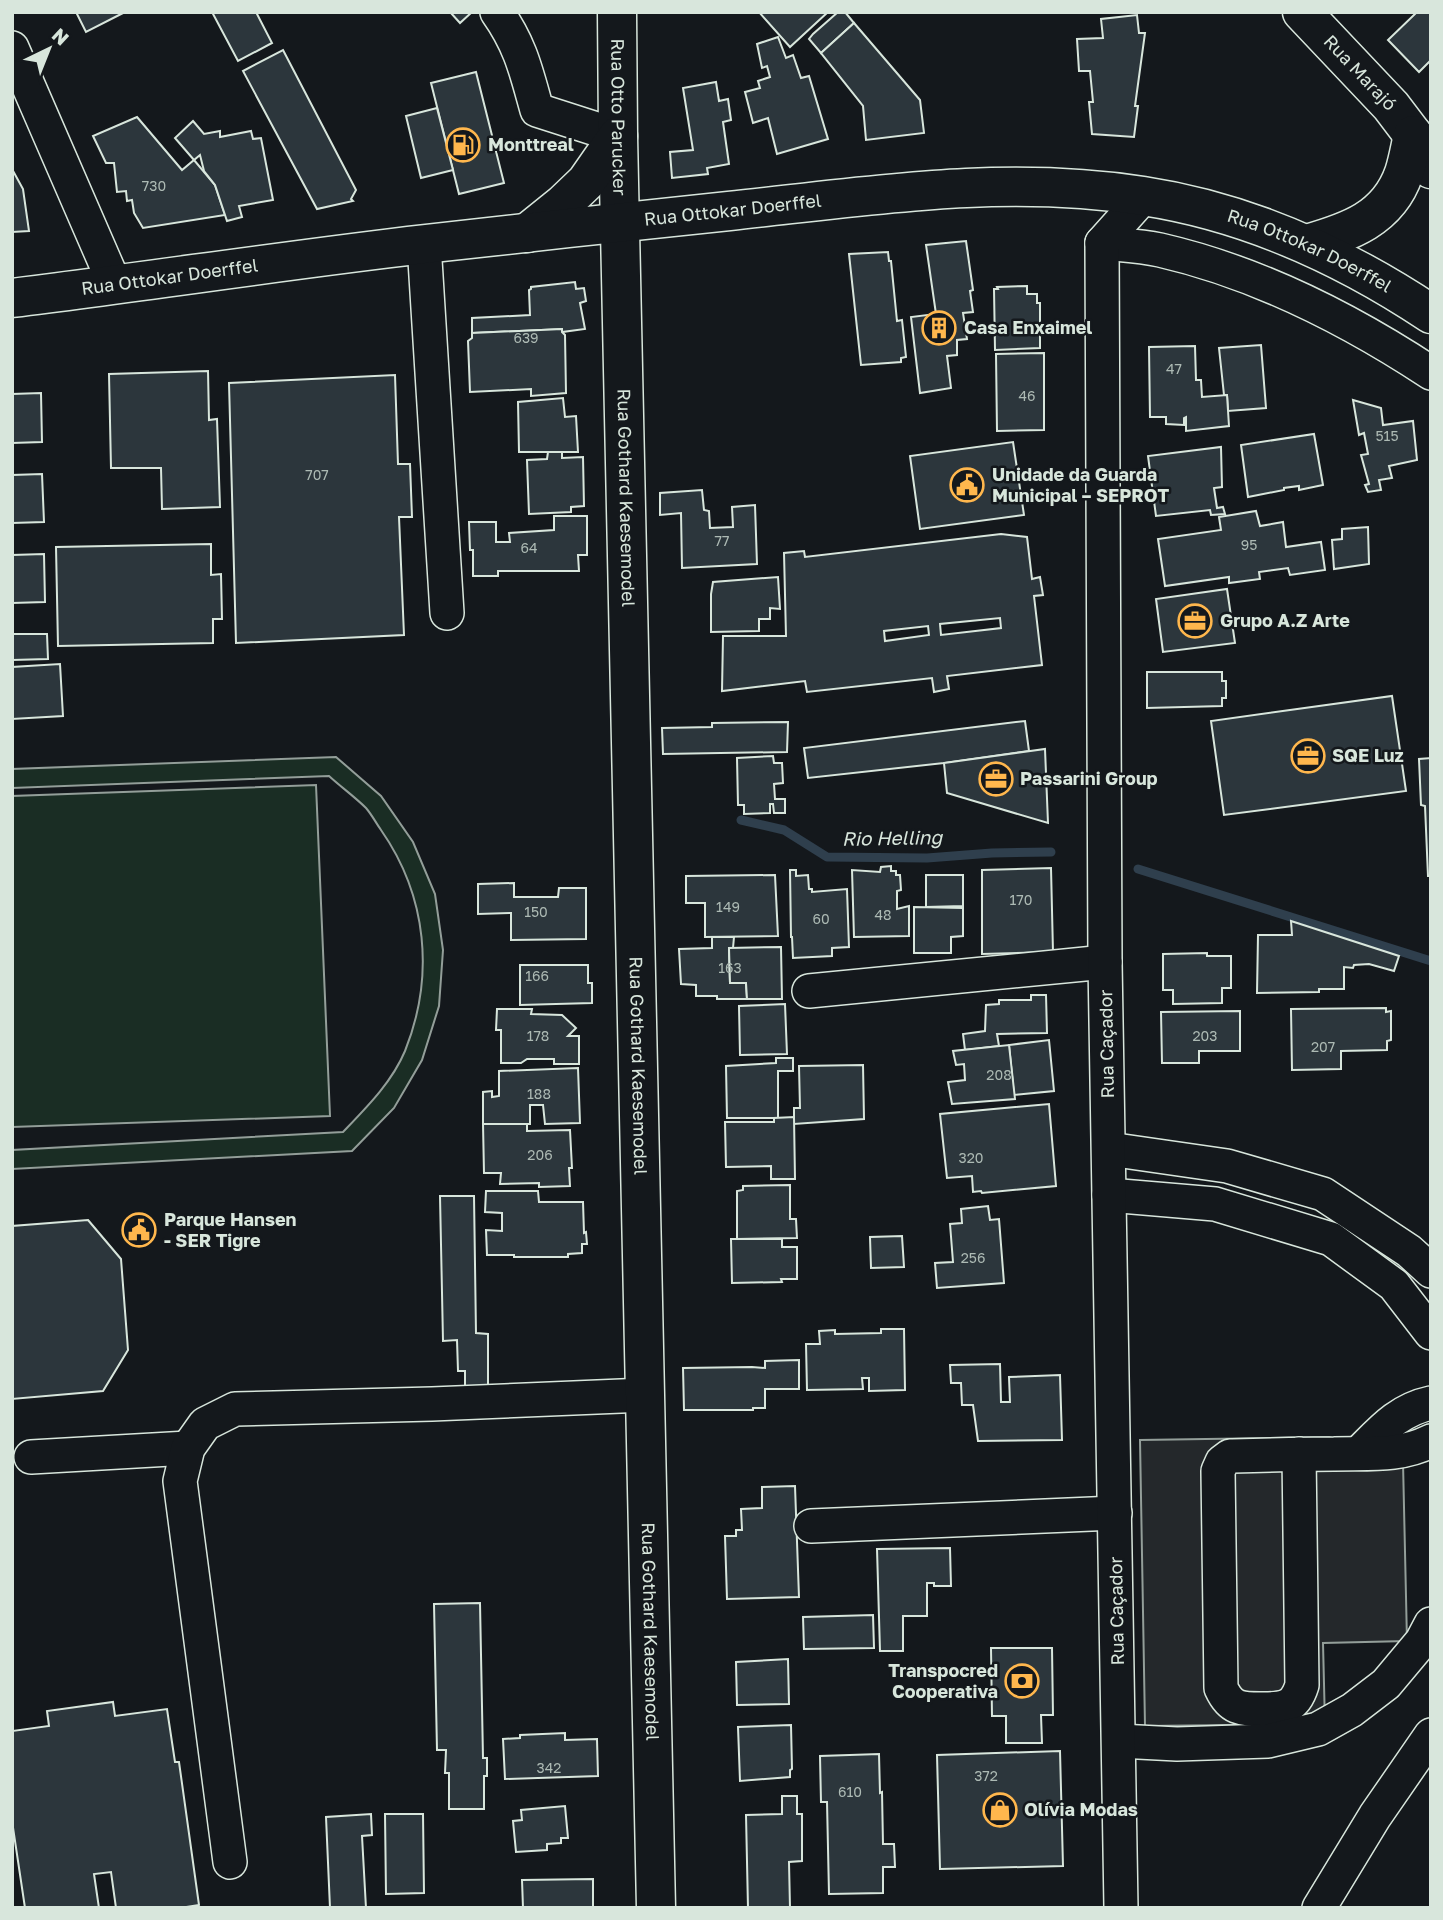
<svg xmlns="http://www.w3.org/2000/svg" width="1443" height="1920" font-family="'Golos Text',sans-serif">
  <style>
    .green { fill: #1a2d24; stroke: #939e99; stroke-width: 2 }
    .parking { fill: #24282b; stroke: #939e99; stroke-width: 2 }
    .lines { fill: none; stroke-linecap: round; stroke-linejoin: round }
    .stream { stroke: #2f3f4d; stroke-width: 9 }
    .building { fill: #2c363c; stroke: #d8e6dc; stroke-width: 2; fill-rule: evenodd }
    .minor-casing { stroke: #d8e6dc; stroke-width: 36 }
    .major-casing { stroke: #d8e6dc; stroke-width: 41 }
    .minor { stroke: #14181c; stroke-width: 33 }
    .major { stroke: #14181c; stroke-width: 38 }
    .labels { text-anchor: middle; stroke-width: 5; stroke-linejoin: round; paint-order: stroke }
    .number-label { font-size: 14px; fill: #adbab4 }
    .street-label { font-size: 18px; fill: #d8e6dc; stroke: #14181c }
    .poi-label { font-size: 18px; font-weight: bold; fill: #d8e6dc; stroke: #14181c; text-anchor: start }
    .water-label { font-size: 19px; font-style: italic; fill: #d8e6dc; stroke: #14181c }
  </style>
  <rect width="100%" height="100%" fill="#14181c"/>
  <g class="green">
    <path d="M336 757 381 796 413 842 435 894 443 950 439 1006 422 1060 394 1108 352 1151 12 1169V1150L343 1132C367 1107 392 1082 405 1051 435 976 427 896 381 830 376 823 372 815 366 808 355 797 341 787 329 776L12 788V769Z"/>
    <polygon points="316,785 330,1116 12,1127 12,796"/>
  </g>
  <polygon class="parking" points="1329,1437 1403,1462 1407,1641 1323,1643 1325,1724 1145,1726 1140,1440"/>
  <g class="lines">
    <g class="stream">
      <polyline points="741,820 784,830 827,857 927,858 992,853 1051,852"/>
      <polyline points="1138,869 1431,961"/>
    </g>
  </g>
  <g class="building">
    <polygon points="76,12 125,12 86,32"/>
    <polygon points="212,12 256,12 272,43 238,61"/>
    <polygon points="450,12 472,12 460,23"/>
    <polygon points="759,12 828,12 790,47"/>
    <polygon points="838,12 845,12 854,23 821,53 809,39 813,34"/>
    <polygon points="1417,12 1431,12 1431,60 1419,72 1388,40"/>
    <polygon points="1137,15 1139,33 1145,33 1135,106 1138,106 1134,137 1092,134 1089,102 1093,102 1090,71 1079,71 1077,39 1103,38 1101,19"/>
    <polygon points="854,23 920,100 924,133 866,140 863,106 821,53"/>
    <polygon points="778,37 786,58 793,55 801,78 809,76 828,139 777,154 768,118 753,123 745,92 760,88 758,81 770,77 767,66 762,68 757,44"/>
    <polygon points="283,50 356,190 351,199 353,201 317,209 243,71"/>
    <polygon points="476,72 504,183 459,194 431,83"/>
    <polygon points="716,82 719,101 728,99 731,120 723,122 729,164 707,168 708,174 672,178 670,152 693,150 683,88"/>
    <polygon points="437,108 453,170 421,178 406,116"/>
    <polygon points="137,117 182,170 194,160 215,185 225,215 143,228 134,213 132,200 127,201 126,191 117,192 114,163 106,163 93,136"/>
    <polygon points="193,121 204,134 220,131 220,137 251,131 253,139 261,138 273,200 239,206 242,217 227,221 215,185 204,171 200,155 194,160 175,138"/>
    <polygon points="12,169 23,189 29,231 12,232"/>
    <polygon points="966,241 973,290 970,291 973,312 963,313 967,339 957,340 957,355 947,356 951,388 920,393 911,317 936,314 926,245"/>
    <polygon points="888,252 889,261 891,261 897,321 902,320 906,357 901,358 901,362 861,365 849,254"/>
    <polygon points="575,282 576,289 584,288 586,301 580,303 585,329 562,332 562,329 472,333 472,318 530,315 529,290 531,289 531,287"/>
    <polygon points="1027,286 1027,294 1037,294 1037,303 1040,303 1040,348 995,350 994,289 998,289 997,287"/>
    <polygon points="562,329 562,332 565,335 566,393 531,396 531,389 470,392 468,341 472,338 472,333"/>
    <polygon points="1261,345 1266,408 1228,411 1227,395 1224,395 1219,348"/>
    <polygon points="1195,346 1196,380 1201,380 1202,397 1227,395 1229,426 1186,431 1186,417 1184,418 1184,425 1166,424 1166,417 1150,417 1149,347"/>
    <polygon points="1044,353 1044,430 997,431 996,354"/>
    <polygon points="208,371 209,420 217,419 220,507 162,509 161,468 111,468 109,374"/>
    <polygon points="395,375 398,464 410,464 412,517 399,517 404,635 236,643 229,383"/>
    <polygon points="41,393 42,442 12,443 12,394"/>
    <polygon points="563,398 565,417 576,416 578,452 519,452 518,402"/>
    <polygon points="1353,400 1381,408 1383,425 1413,421 1417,460 1389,466 1392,478 1379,480 1381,490 1368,492 1365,485 1369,484 1361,455 1368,454 1364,433 1359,435"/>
    <polygon points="1314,434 1323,485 1299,490 1299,486 1284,488 1284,490 1248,497 1241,445"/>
    <polygon points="1013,442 1024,515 920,529 910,456"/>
    <polygon points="1221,447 1222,487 1214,488 1217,508 1223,507 1225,514 1211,515 1210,510 1156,516 1148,456"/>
    <polygon points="548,452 562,452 562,458 583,457 584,506 571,507 571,512 529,514 527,460 547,459"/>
    <polygon points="42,474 44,522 12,523 12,475"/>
    <polygon points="702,490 704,510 709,511 710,528 733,527 732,507 755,505 757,564 682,568 681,513 660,515 660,493"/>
    <polygon points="1256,511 1260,526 1283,522 1286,547 1321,542 1325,570 1290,575 1288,568 1259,572 1260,579 1229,583 1229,577 1165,586 1158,539 1221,530 1219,517"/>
    <polygon points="554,516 587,516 587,555 578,555 579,571 498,571 498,576 473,576 473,550 470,550 469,522 496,522 496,542 510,542 509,533 554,530"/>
    <polygon points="1368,527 1369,564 1334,569 1332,540 1342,539 1342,529"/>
    <path d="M1001 534 1027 537 1032 579 1040 577 1043 595 1034 596 1042 665 947 676 949 689 934 692 932 678 807 692 805 681 722 691 723 636H786L784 553 804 551 805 557ZM1000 618 1001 628 941 635 940 624ZM928 626 929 635 885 641 884 631Z"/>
    <polygon points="211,544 211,575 221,574 222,619 213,619 213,643 58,646 56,547"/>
    <polygon points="44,554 45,602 12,603 12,555"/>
    <polygon points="778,577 780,609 770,608 770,619 759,619 759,631 711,632 711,594 713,582"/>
    <polygon points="1227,589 1235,643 1163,652 1156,599"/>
    <polygon points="12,634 47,634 48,659 12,660"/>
    <polygon points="60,664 63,716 12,719 12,667"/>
    <polygon points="1147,672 1222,672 1222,681 1226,681 1226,698 1222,698 1222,706 1147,708"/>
    <polygon points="1392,696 1406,791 1224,815 1211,721"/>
    <polygon points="1025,721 1029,751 944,763 808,778 804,748"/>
    <polygon points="788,722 787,752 663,754 662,728 712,727 712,723"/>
    <polygon points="1045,749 1048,823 947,793 944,763"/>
    <polygon points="773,756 774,763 782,763 783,783 774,784 775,799 785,799 785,813 774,813 773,804 770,804 770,813 744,814 744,805 738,805 737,758"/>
    <polygon points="1431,758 1431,876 1428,876 1425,806 1421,805 1419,759"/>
    <polygon points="891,866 891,871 896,871 896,875 900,875 901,890 897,891 897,909 909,906 909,936 854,937 852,870 880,872 881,867"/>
    <polygon points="1051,868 1053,952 982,954 982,870"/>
    <polygon points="790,870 796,870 796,876 808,875 809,889 812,889 812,892 847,889 849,947 832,948 832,956 793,958 792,937 791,937"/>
    <polygon points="775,875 778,936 705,937 705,903 686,903 686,876"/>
    <polygon points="926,875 963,875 963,906 926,907"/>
    <polygon points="514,883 514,897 558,897 559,888 586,888 586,939 511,940 511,913 478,914 478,884"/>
    <polygon points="914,907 963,908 963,936 951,937 951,953 914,953"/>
    <polygon points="1291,921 1399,956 1394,971 1369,964 1354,965 1353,968 1344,967 1344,989 1319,989 1319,992 1257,993 1258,935 1292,935"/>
    <polygon points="712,937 734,937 733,948 729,948 730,983 746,983 747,999 717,999 717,996 696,996 696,985 681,984 679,949 712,948"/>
    <polygon points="781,947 782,999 747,999 746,983 730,983 729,948"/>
    <polygon points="1207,953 1207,956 1231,956 1231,988 1222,988 1222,1003 1173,1004 1173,990 1163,990 1163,954"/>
    <polygon points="520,965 588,965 588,983 592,983 592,1003 520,1005"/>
    <polygon points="1031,995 1046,995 1047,1033 997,1034 999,1046 965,1050 963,1034 985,1031 986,1005 999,1004 999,1000 1031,1000"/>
    <polygon points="785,1004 787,1054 740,1055 739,1006"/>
    <polygon points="1386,1008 1386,1012 1391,1011 1391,1040 1387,1041 1387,1050 1341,1051 1341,1069 1292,1070 1291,1009"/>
    <polygon points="497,1009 532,1009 531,1014 562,1015 576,1028 568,1036 579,1036 579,1064 554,1064 554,1059 527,1059 521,1063 501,1063 501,1030 496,1030"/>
    <polygon points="1240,1011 1240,1051 1199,1051 1199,1063 1162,1063 1161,1012"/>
    <polygon points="1049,1040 1054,1091 1014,1095 1009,1045"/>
    <polygon points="1009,1045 1015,1099 952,1104 948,1082 965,1080 964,1064 956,1065 953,1051"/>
    <polygon points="776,1058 793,1058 793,1071 778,1071 778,1118 727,1118 726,1066 776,1063"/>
    <polygon points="863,1065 864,1119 794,1124 794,1108 800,1108 799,1066"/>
    <polygon points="578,1068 580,1123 545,1124 543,1105 530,1105 530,1124 483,1124 483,1092 492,1091 492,1097 499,1096 499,1071"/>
    <polygon points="1049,1104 1056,1186 982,1193 981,1191 973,1192 972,1176 947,1178 940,1114"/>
    <polygon points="794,1117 795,1179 771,1179 771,1166 726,1167 725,1122 774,1122 774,1118"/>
    <polygon points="483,1124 527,1124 527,1131 570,1130 572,1168 569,1168 570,1186 539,1187 539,1183 500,1184 501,1173 484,1173"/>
    <polygon points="790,1185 790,1219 796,1219 797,1238 737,1239 737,1191 743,1190 743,1186"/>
    <polygon points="486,1191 538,1191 539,1202 583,1202 584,1233 586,1232 587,1244 582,1244 582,1253 568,1254 568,1257 514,1257 514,1255 487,1255 486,1230 502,1231 502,1213 485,1212"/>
    <polygon points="440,1196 474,1196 476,1333 488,1334 488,1390 465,1390 465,1371 458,1371 457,1340 443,1341"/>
    <polygon points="988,1206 990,1220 999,1219 1004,1283 937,1288 935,1263 953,1262 950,1224 962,1223 961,1209"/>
    <polygon points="88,1220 121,1259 128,1350 103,1391 12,1399 12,1226"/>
    <polygon points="902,1236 904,1267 871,1268 870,1237"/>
    <polygon points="731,1239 782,1239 782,1247 797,1247 797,1279 781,1279 782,1282 732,1283"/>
    <polygon points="881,1329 904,1329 905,1390 869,1391 869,1378 862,1378 863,1389 807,1390 806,1344 820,1344 819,1331 835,1330 835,1334 881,1333"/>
    <polygon points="799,1360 799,1389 765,1389 765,1408 753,1408 753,1410 684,1410 683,1368 752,1367 765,1368 765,1361"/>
    <polygon points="1000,1364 1001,1402 1010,1402 1009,1377 1060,1375 1062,1440 978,1441 973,1405 962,1405 961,1383 951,1383 950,1365"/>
    <polygon points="795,1486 799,1597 727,1599 725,1536 736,1536 736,1530 742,1530 741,1509 762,1508 762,1487"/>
    <polygon points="950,1548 951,1586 934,1586 934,1583 927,1583 927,1616 903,1616 903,1651 880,1651 877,1549"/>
    <polygon points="480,1603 483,1758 487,1758 487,1776 484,1776 484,1809 449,1809 449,1773 445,1773 446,1750 437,1750 434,1604"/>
    <polygon points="873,1615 874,1648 804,1649 803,1617"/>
    <polygon points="991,1648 1052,1648 1053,1715 1041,1715 1042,1743 1006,1743 1006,1716 992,1716"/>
    <polygon points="788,1659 789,1704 737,1705 736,1662"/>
    <polygon points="113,1702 115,1716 167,1709 175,1762 179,1762 199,1905 180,1908 116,1908 111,1872 94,1874 99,1908 25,1908 12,1821 12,1731 49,1726 47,1711"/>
    <polygon points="791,1725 792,1769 790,1770 790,1777 740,1781 738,1727"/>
    <polygon points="565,1733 565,1740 597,1739 598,1776 505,1779 503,1739 520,1738 520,1735"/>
    <polygon points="1060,1751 1063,1866 940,1869 937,1755"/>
    <polygon points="879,1754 880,1793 882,1792 883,1844 894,1844 895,1867 883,1867 883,1893 829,1894 827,1802 821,1802 820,1756"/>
    <polygon points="782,1796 797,1796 797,1814 802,1814 802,1861 789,1862 790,1908 748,1908 746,1815 782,1814"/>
    <polygon points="565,1806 568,1838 561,1838 561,1843 547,1844 547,1850 516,1852 513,1821 522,1820 521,1810"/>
    <polygon points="371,1814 372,1835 362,1836 366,1908 330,1908 326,1817"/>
    <polygon points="385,1814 423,1814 424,1893 386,1894"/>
    <polygon points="593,1879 593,1908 523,1908 522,1880"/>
  </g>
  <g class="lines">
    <defs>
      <g id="minor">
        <path d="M497 12C521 46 526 71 537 110L618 136"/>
        <polyline points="12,48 115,285"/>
        <path d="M1102 243C1121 245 1141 246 1160 250 1256 272 1349 319 1431 373"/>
        <polyline points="424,244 447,613"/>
        <polyline points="809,991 1105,962"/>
        <polyline points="1109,1149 1227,1166 1323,1194 1409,1251 1431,1271"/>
        <polyline points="1109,1195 1215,1204 1331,1239 1394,1285 1431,1333"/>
        <path d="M1359 1453C1381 1431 1398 1410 1431 1403"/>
        <path d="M1299 1454 1302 1685C1295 1708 1284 1709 1263 1709 1242 1709 1231 1710 1221 1688L1218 1471 1222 1462 1230 1456C1265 1455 1299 1454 1334 1454 1369 1453 1399 1457 1431 1441"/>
        <polyline points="31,1457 188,1448"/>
        <polyline points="811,1526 1115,1513"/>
        <polyline points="1119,1741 1177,1744 1268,1741 1318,1729 1352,1710 1386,1684 1422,1641 1431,1624"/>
        <polyline points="230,1862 180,1481 188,1448 205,1424 235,1409 432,1404 645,1395"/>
        <polyline points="1121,1908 1105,962 1102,243 1144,196"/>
        <polyline points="1319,1908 1375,1816 1431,1735"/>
      </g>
      <g id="major">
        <path id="s1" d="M617 12 618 136 656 1908"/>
        <path id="s2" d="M1302 12 1391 106 1413 135 1431 169"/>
        <polyline points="527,233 563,204 586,182 618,136"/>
        <path d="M1307 244C1349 232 1388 219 1404 173 1408 161 1410 148 1413 135"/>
        <path id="s3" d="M12 298C150 281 287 260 425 244 526 233 628 221 729 211 869 196 1003 174 1143 196 1248 212 1344 256 1431 314"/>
      </g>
    </defs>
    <use href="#minor" class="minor-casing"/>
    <use href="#major" class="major-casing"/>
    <use href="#minor" class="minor"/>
    <use href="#major" class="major"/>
  </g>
  <defs>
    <symbol id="fuel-ring" viewBox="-11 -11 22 22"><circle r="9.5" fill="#14181c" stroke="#ffb74d" stroke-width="1.5"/><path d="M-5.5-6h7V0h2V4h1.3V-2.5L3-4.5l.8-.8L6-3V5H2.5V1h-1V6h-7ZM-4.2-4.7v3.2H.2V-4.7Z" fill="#ffb74d"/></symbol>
    <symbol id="building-ring" viewBox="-11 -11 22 22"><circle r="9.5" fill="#14181c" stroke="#ffb74d" stroke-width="1.5"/><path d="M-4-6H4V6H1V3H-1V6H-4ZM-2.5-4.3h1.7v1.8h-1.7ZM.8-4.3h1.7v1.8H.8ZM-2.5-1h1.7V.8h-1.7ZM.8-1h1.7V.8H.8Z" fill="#ffb74d"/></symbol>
    <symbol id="civic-ring" viewBox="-11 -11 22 22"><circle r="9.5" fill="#14181c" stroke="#ffb74d" stroke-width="1.5"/><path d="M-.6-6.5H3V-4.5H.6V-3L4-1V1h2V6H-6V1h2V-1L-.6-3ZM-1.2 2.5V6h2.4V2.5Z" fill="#ffb74d"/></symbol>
    <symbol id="office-ring" viewBox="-11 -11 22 22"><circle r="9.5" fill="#14181c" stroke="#ffb74d" stroke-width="1.5"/><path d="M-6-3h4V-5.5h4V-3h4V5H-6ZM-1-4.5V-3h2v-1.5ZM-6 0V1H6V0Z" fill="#ffb74d"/></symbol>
    <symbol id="bank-ring" viewBox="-11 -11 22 22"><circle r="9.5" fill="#14181c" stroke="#ffb74d" stroke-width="1.5"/><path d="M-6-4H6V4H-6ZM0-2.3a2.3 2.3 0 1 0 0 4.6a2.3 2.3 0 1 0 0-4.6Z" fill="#ffb74d"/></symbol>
    <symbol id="shop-ring" viewBox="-11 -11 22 22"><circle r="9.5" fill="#14181c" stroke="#ffb74d" stroke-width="1.5"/><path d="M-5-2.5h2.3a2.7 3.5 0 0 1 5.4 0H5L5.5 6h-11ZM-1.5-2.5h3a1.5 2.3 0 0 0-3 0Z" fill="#ffb74d"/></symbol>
  </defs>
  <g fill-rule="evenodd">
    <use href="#fuel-ring" x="444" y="126" width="38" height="38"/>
    <use href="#building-ring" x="920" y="309" width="38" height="38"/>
    <use href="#civic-ring" x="948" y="466" width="38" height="38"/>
    <use href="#office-ring" x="1176" y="602" width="38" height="38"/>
    <use href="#office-ring" x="1289" y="737" width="38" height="38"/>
    <use href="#office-ring" x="977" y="760" width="38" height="38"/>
    <use href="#civic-ring" x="120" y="1211" width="38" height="38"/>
    <use href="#bank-ring" x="1003" y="1662" width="38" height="38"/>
    <use href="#shop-ring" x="981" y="1791" width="38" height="38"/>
  </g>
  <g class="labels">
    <g class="number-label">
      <text x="154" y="191">730</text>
      <text x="526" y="343">639</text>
      <text x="1174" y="374">47</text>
      <text x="1027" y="401">46</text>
      <text x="1387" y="441">515</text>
      <text x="317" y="480">707</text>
      <text x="722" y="546">77</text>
      <text x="1249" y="550">95</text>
      <text x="529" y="553">64</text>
      <text x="1021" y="905">170</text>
      <text x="728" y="912">149</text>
      <text x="536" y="917">150</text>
      <text x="883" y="920">48</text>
      <text x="821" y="924">60</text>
      <text x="730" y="973">163</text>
      <text x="537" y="981">166</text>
      <text x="538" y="1041">178</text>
      <text x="1205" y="1041">203</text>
      <text x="1323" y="1052">207</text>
      <text x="999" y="1080">208</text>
      <text x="539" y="1099">188</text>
      <text x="540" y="1160">206</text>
      <text x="971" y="1163">320</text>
      <text x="973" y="1263">256</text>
      <text x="549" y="1773">342</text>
      <text x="986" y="1781">372</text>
      <text x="850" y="1797">610</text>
    </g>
    <g class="street-label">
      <text dy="6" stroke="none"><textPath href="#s2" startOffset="84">Rua Marajó</textPath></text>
      <text dy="6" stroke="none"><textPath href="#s1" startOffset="105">Rua Otto Parucker</textPath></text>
      <text dy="6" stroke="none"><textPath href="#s3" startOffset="726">Rua Ottokar Doerffel</textPath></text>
      <text dy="6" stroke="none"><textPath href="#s3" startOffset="1314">Rua Ottokar Doerffel</textPath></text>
      <text dy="6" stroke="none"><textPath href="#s3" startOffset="159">Rua Ottokar Doerffel</textPath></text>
      <text dy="6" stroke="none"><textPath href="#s1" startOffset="486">Rua Gothard Kaesemodel</textPath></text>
      <text transform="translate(1107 1044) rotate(-91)" y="6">Rua Caçador</text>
      <text dy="6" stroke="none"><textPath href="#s1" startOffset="1054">Rua Gothard Kaesemodel</textPath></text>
      <text transform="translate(1117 1611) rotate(-91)" y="6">Rua Caçador</text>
      <text dy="6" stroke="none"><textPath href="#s1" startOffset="1620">Rua Gothard Kaesemodel</textPath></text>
    </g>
    <g class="poi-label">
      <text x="488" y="151">Monttreal</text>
      <text x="964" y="334">Casa Enxaimel</text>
      <text x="992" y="481">Unidade da Guarda<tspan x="992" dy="21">Municipal – SEPROT</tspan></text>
      <text x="1220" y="627">Grupo A.Z Arte</text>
      <text x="1332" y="762">SQE Luz</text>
      <text x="1020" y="785">Passarini Group</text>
      <text x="164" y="1226">Parque Hansen<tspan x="164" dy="21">- SER Tigre</tspan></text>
      <text x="998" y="1677" text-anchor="end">Transpocred<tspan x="998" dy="21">Cooperativa</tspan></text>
      <text x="1024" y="1816">Olívia Modas</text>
    </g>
    <g class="water-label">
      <text transform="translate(892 838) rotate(-1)" y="7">Rio Helling</text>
    </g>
  </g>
  <rect width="1443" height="1920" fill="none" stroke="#d8e6dc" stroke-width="28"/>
  <g transform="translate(49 49) rotate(43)" stroke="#14181c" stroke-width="5" paint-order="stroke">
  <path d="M0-5L12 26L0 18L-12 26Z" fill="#d8e6dc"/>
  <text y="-10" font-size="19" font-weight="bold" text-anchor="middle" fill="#d8e6dc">N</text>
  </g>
</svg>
